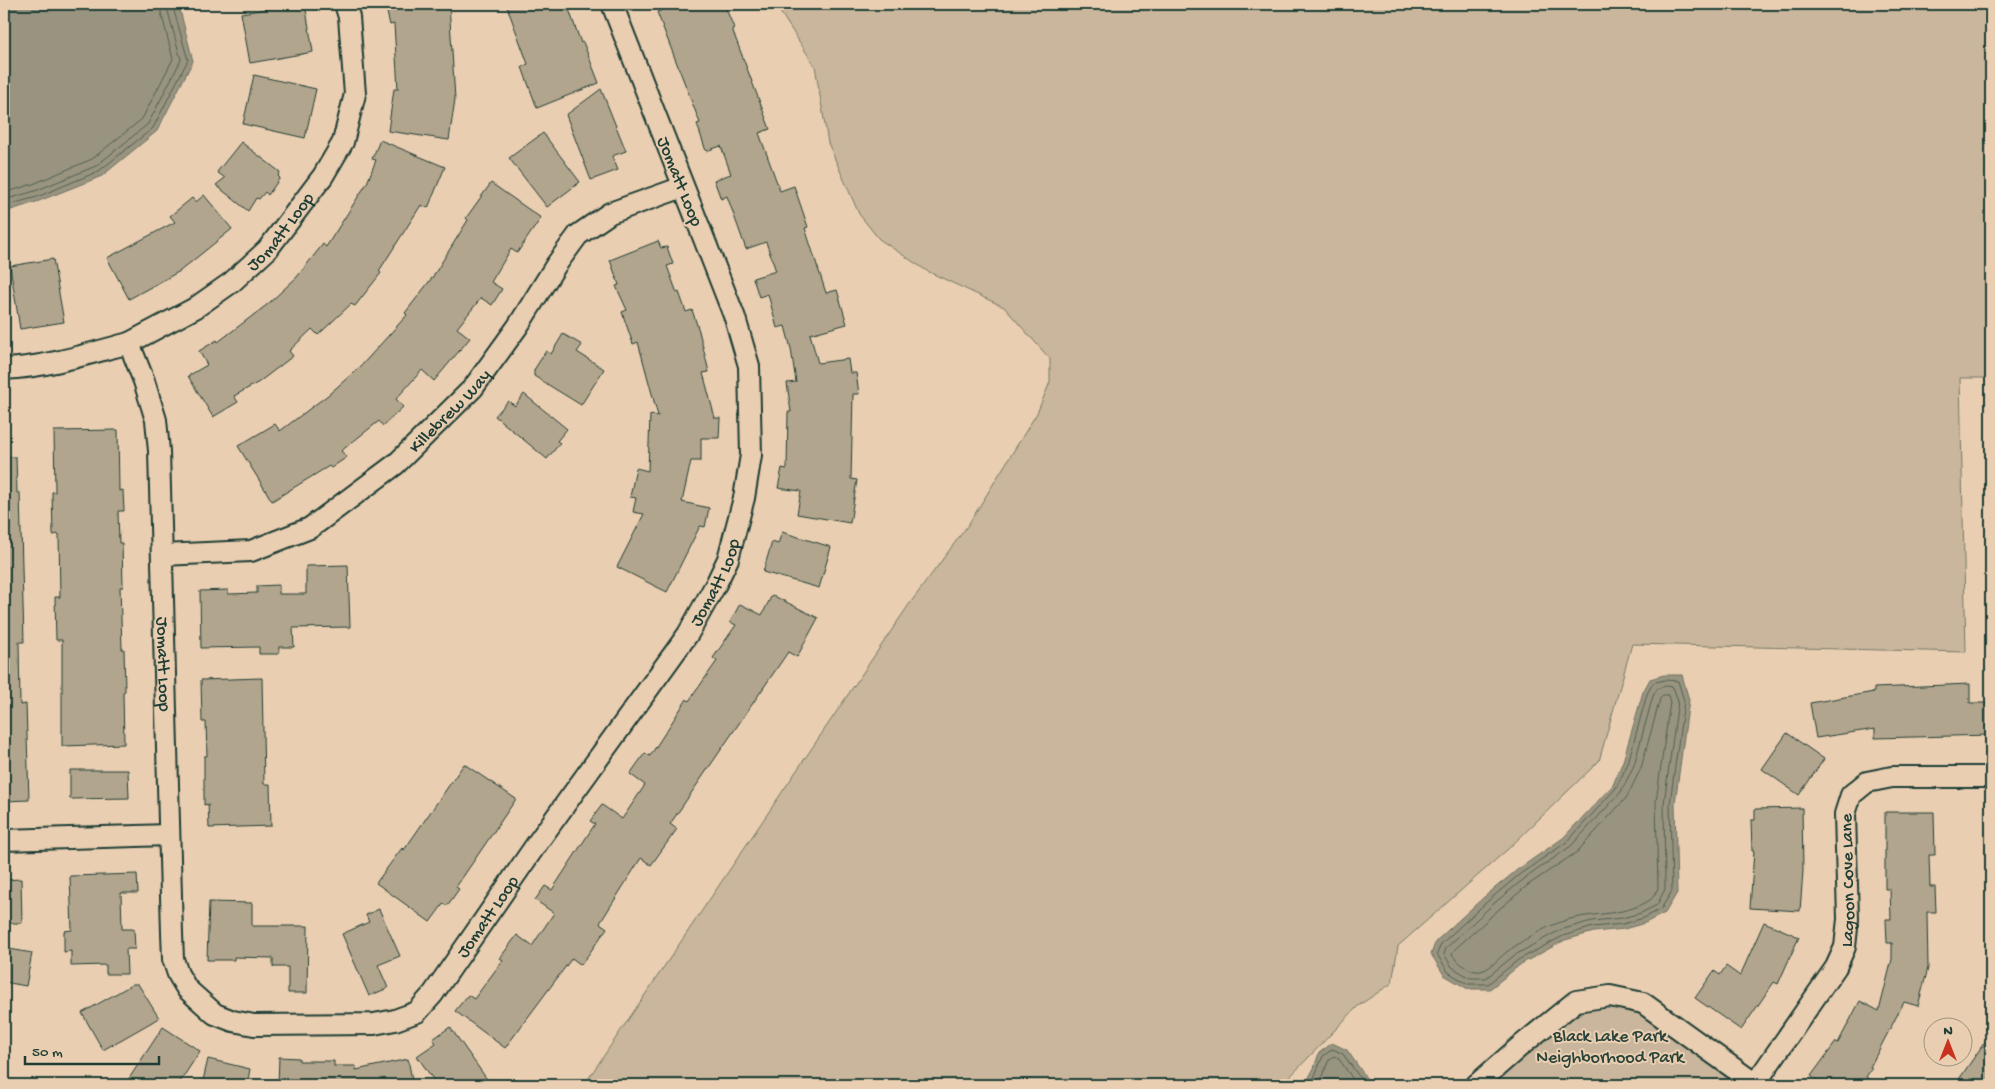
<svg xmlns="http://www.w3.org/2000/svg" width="1995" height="1089" font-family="'Gochi Hand',sans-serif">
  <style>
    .green { fill: #c9b69c; stroke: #747a68 }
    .water { fill: #999480; stroke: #687162 }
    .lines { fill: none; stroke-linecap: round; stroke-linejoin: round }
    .shore { stroke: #506052; stroke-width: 1 }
    .building { fill: #b2a58e; stroke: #1f3d34 }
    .minor-casing { stroke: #1f3d34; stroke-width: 24 }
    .minor { stroke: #eaceb1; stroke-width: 20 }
    .labels { text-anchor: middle; stroke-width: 4; stroke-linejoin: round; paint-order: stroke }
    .street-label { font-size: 18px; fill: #1f3d34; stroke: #eaceb1 }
    .park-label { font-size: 18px; fill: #284339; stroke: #eaceb1 }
  </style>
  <rect width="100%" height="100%" fill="#eaceb1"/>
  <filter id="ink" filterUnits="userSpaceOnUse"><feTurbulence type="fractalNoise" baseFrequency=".02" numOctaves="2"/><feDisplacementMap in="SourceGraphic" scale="10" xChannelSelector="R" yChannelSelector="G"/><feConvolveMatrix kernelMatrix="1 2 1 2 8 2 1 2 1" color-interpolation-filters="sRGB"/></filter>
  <g filter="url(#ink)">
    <g class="green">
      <polygon points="775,4 1991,4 1991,378 1960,378 1966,652 1632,644 1599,761 1508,849 1398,946 1392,983 1358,1006 1282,1085 584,1085 908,606 968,525 1037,413 1050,382 1050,359 1004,307 927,271 879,239 859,214 828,143 815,66"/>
      <polygon points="1610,1004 1632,1008 1738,1085 1489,1085 1568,1021 1592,1007"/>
    </g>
    <g class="water">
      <polygon points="4,4 177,4 181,14 193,61 157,131 102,176 39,201 8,211 4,211"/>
      <polygon points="1664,675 1682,675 1689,700 1675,803 1677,893 1665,913 1645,923 1624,929 1594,932 1565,940 1521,964 1490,989 1468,989 1444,975 1431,954 1436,941 1484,897 1517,870 1563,838 1613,785 1623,761 1643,692 1650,679"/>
      <polygon points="1332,1043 1347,1050 1371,1085 1305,1085 1314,1068 1319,1053"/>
    </g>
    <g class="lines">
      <g class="shore">
        <polyline points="4,193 33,184 92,159 142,119 173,59 159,4"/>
        <polyline points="4,200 35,191 96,166 148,124 181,60 166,4"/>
        <polyline points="4,206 37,197 99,171 153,128 188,60 172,4"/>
        <polygon points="1665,680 1678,681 1684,701 1670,803 1672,891 1661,909 1644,918 1623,924 1593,927 1563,936 1518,960 1488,984 1468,984 1448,972 1437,954 1441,944 1488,901 1520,874 1567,842 1616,788 1628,763 1647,694 1653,683"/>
        <polygon points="1666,686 1673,687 1678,701 1664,803 1665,889 1657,905 1641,913 1622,918 1592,921 1560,930 1515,955 1486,978 1470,978 1452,967 1444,954 1446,948 1492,905 1524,879 1571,846 1621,792 1634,765 1653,696 1657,689"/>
        <path d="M1663 695H1668L1670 702 1656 802 1658 888C1656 892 1654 897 1650 900 1623 918 1586 911 1558 923 1542 929 1525 939 1511 949 1502 954 1494 966 1484 970 1472 975 1458 963 1452 954L1453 951 1497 911 1528 885 1577 852 1627 797 1641 768 1660 699Z"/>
        <polyline points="1311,1085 1323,1056 1333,1049 1343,1054 1365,1085"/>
        <polyline points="1318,1085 1329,1060 1334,1056 1339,1059 1357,1085"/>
      </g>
    </g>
    <g class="building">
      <polygon points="299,4 305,4 313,52 250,63 241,13"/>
      <polygon points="385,4 449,4 455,99 449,140 388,131 394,89 398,89 394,24 390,25"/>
      <polygon points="506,4 567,4 581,43 583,42 599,83 537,108 522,67 528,64"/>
      <polygon points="678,4 724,4 734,28 732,29 770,129 759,133 780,191 794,186 808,227 805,228 826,293 837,290 847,324 810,334 818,363 848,359 850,373 856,373 859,394 853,394 851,479 857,480 850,523 797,514 801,491 778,488 782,468 787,469 788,412 791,412 787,383 796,382 791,349 785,326 777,328 768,294 759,297 753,278 776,271 766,242 746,249 727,196 721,199 714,180 731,174 721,146 706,151 697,124 700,123 657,12"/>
      <polygon points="254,75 316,89 305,138 243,124"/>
      <polygon points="601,89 626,151 612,156 618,170 591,180 566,115"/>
      <polygon points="543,133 580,182 547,207 509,158"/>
      <polygon points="380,140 445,167 428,208 421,205 379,271 381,273 355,306 351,304 318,335 312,329 289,351 293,356 259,382 234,396 238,402 213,417 188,376 207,365 199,351 217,340 218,342 268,304 297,277 323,244 326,247 367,183 376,160 372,159"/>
      <polygon points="241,142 280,172 278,176 280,178 268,195 265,192 259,199 256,198 248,211 216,185 225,178 217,172"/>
      <polygon points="491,183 541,218 517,253 511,249 491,282 502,289 492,305 481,298 457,328 470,338 434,381 422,370 396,399 403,407 383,426 379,421 341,451 347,457 331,468 329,466 272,501 238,446 275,424 280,431 328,395 361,366 407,315 405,313 432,278 468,220 466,218"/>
      <polygon points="204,195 232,229 180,271 129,299 107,258 175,222 170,216 192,198 196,202"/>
      <polygon points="658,241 661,248 667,247 673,264 667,266 677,293 679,292 686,312 692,310 699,331 709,372 703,373 715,418 720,418 719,438 701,438 701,461 691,461 682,502 709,508 705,527 700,526 667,592 617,567 644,514 633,512 636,498 630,497 636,468 648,471 650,415 658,416 638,342 633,344 622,312 627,310 616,286 619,285 610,260"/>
      <polygon points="53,259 64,322 20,329 10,266"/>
      <polygon points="563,334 582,345 577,352 604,369 581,405 534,376 534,370 546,351 551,354"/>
      <polygon points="524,394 567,429 557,441 560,443 547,459 495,416 508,401 515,406"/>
      <polygon points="118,430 119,491 123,490 124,511 118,511 119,543 122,543 123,587 120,587 122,649 124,649 125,691 123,692 124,744 62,746 62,640 56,640 55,597 60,597 59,534 53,535 52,492 55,492 54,431"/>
      <polygon points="4,457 16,457 17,493 20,493 24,642 19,642 20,705 26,704 29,800 4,801"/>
      <polygon points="782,532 831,547 819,588 763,572 772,542 778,544"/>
      <polygon points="348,565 350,627 293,628 294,647 279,647 279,654 259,654 259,647 201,648 200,591 228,590 228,594 257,593 257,586 279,585 279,594 306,594 306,566"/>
      <polygon points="772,595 818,618 797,657 788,652 670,824 677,829 651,865 641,858 600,923 607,928 581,965 572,958 505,1048 455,1011 468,995 474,999 503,960 500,958 517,935 532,946 554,913 535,900 545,886 552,890 595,824 590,821 602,805 622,819 645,785 630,774 645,753 650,756 687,699 689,701 717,661 713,658 736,625 730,622 740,604 762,615"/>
      <polygon points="262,678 264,784 270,784 271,826 209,828 208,804 204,805 204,756 207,756 206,722 202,722 201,680"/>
      <polygon points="1970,684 1970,703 1991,703 1991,735 1875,738 1875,729 1816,738 1810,703 1874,692 1874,688"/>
      <polygon points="1787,733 1824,759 1799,795 1762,769"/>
      <polygon points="464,764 516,799 456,887 459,889 447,906 444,903 430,922 376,883 402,848 404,850"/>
      <polygon points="70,770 128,770 129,798 70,799"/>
      <polygon points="1802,808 1803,871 1800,911 1750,908 1754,851 1752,851 1751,820 1755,820 1755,809"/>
      <polygon points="1885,812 1934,812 1935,855 1929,855 1930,887 1935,887 1936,912 1927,912 1928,968 1918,1006 1904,1002 1870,1067 1872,1068 1866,1077 1877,1085 1824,1085 1811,1076 1836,1042 1838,1043 1860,1001 1879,1011 1892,959 1892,943 1887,943 1886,919 1891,919 1890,889 1885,889"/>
      <polygon points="137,874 138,893 121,893 122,929 134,929 135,949 126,949 127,974 106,974 106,965 71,966 71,951 64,952 64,931 72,930 70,876"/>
      <polygon points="21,879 22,923 4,923 4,880"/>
      <polygon points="209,902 252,903 252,926 308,926 307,993 288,993 288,967 273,967 273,958 234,957 234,960 207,960"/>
      <polygon points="379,909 400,956 378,965 388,988 369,996 342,934 369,922 366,915"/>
      <polygon points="1764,922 1799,937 1778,984 1774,982 1741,1030 1695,998 1714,971 1720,975 1726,966 1740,976"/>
      <polygon points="4,948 32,953 26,986 4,982"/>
      <polygon points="133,984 138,984 159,1018 103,1050 82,1013"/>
      <polygon points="163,1027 200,1051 178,1085 136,1085 128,1080"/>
      <polygon points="450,1027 491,1085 437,1085 417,1056 436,1043 433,1039"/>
      <polygon points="1991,1033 1991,1085 1955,1085"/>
      <polygon points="279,1057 299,1058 299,1061 334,1061 334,1066 356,1066 356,1070 408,1059 413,1085 278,1085"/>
      <polygon points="208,1059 250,1069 247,1085 202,1085"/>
    </g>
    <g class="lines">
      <defs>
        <g id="minor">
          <path id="s1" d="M129 343 195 308 232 282 267 250 323 176 343 142 355 94 349 17 345 4"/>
          <path id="s2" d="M4 369C47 367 88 354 129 343L144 381 156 420 159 451 172 933 173 959 178 974 187 989 215 1014 233 1021 254 1025 374 1024 395 1020 417 1012 433 994 538 842 688 634 716 584 728 559 744 498 751 455 749 366 735 318 612 4"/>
          <path id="s3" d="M162 555 251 551 310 528 396 464 473 388 518 326 556 265 578 235 610 213 683 187"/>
          <polyline points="4,840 169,835"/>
          <path id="s4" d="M1755 1084 1836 967 1845 947 1848 919 1845 814 1851 795 1867 782 1892 777H1991"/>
          <polyline points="1476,1085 1518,1048 1576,1001 1610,996 1643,1003 1757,1085"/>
        </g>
      </defs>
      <use href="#minor" class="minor-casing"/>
      <use href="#minor" class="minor"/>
    </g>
  </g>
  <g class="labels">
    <g class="street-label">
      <text transform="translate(681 181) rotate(68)" y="6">Jomatt Loop</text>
      <text dy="6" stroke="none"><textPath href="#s1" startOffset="190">Jomatt Loop</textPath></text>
      <text dy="6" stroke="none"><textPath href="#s3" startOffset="335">Killebrew Way</textPath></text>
      <text dy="6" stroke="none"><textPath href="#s2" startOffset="1549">Jomatt Loop</textPath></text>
      <text dy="6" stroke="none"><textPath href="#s2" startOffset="454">Jomatt Loop</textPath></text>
      <text dy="6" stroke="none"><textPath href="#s4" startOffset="231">Lagoon Cove Lane</textPath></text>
      <text dy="6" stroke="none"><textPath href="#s2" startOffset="1144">Jomatt Loop</textPath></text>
    </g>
    <g class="park-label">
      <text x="1610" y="1041">Black Lake Park<tspan x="1610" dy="21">Neighborhood Park</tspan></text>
    </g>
  </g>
  <rect width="1995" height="1089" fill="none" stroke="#eaceb1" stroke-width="20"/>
  <rect x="10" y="10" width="1975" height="1069" fill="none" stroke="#1f3d34" stroke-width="2" filter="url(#ink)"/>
  <g transform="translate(1948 1042)"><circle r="24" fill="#eaceb1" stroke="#99947f"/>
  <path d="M0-4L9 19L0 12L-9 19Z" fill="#c8321e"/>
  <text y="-8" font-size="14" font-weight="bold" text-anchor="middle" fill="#1f3d34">N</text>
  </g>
  <path d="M25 1056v8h134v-8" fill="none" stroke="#1f3d34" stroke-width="2.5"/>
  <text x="32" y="1056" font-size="15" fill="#1f3d34" stroke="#eaceb1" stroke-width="4" paint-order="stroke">50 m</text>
</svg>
